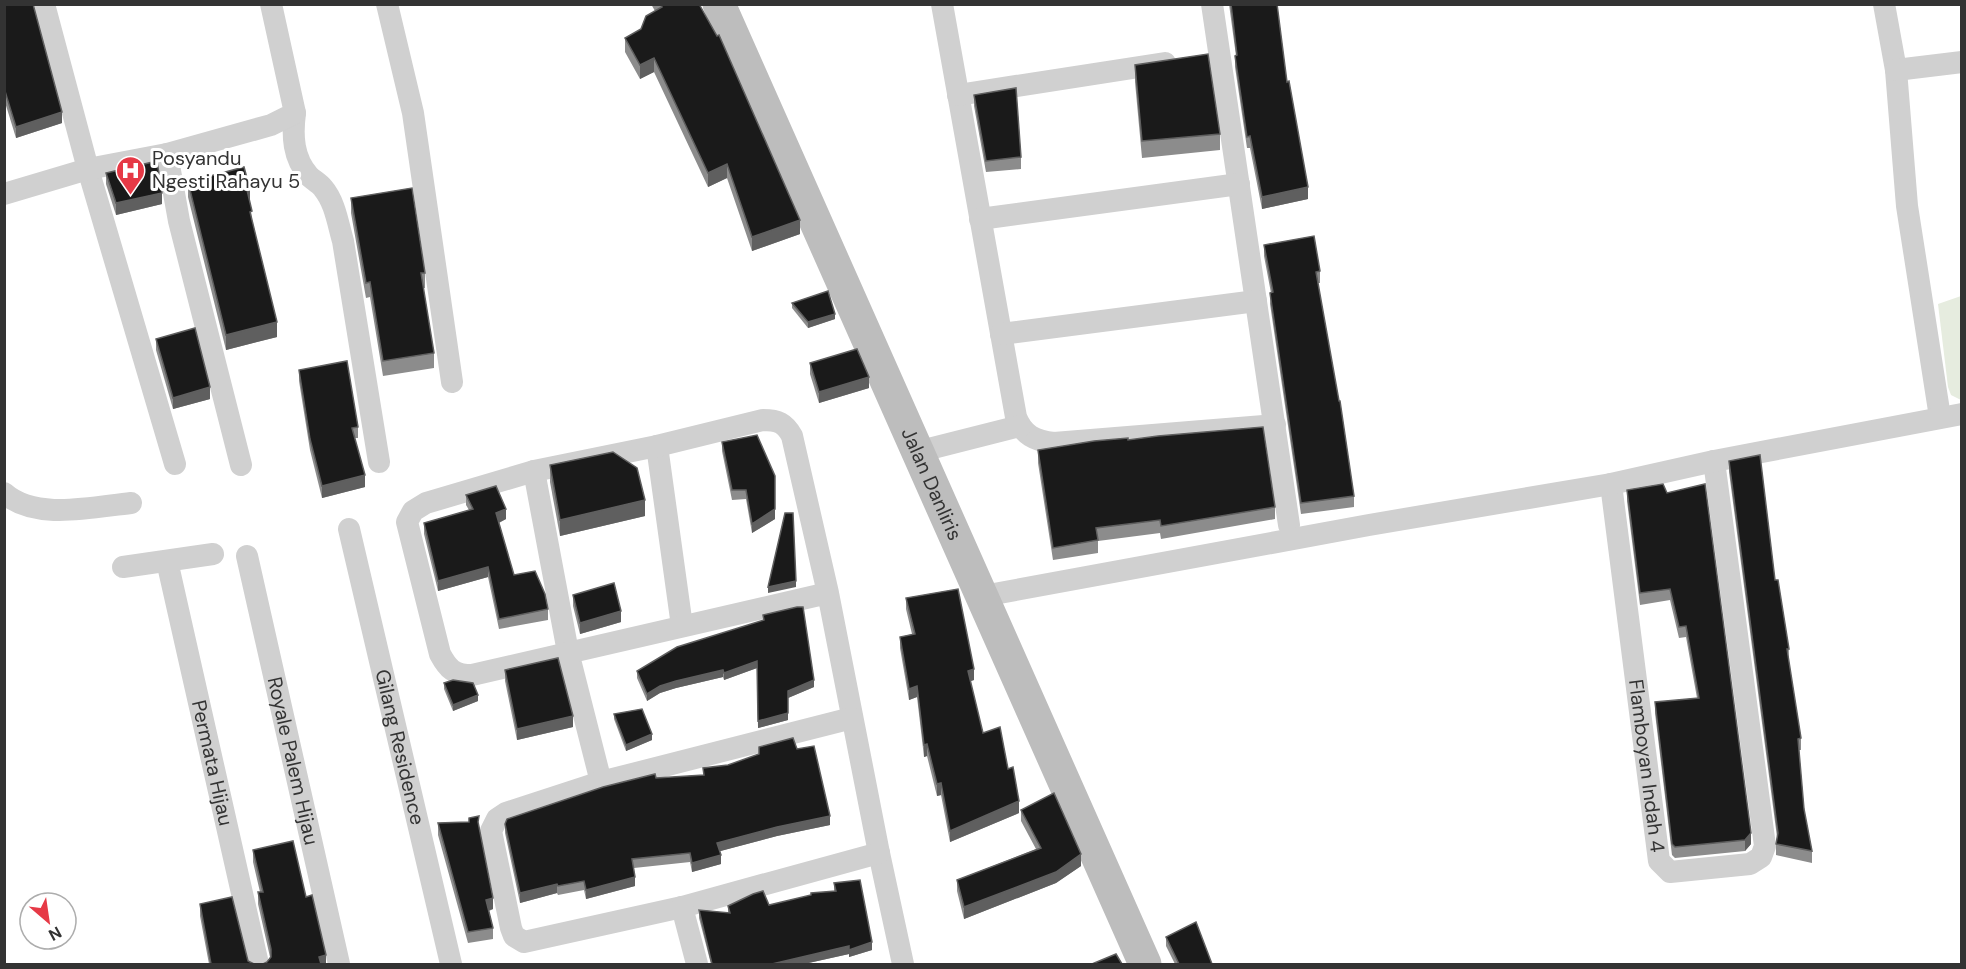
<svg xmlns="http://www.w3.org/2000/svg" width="1966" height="969" font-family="'DM Sans',sans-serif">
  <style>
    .green { fill: #e6ecdf }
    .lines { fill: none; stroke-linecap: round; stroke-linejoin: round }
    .street { stroke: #d0d0d0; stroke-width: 22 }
    .secondary { stroke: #bdbdbd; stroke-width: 33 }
    .wall { fill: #8c8c8c }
    .shaded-wall { fill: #5f5f5f }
    .building { fill: #1a1a1a; stroke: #5f5f5f; stroke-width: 1.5 }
    .labels { text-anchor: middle; stroke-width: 6; stroke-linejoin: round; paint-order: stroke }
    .poi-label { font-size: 20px; fill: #333; stroke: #fff; text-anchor: start }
    .street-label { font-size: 20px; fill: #333; stroke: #fff }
  </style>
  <rect width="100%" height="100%" fill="#fff"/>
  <polygon class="green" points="1961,296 1962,296 1961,400 1951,395 1948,387 1938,304"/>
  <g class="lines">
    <g class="street">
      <polyline points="44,4 88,169 175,464"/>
      <polyline points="387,4 413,113 452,382"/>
      <path d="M942 4 1016 417C1023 435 1035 441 1054 443L1275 425"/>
      <polyline points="1212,4 1289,525"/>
      <polyline points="1884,4 1896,70 1907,206 1940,417"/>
      <polyline points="1896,70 1962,62"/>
      <polyline points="958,95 1165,63"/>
      <path d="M295 113C292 136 293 158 309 176 313 180 319 183 323 188 335 202 338 224 343 241L379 462"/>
      <polyline points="167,154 179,221 241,465"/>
      <polyline points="4,194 88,169 167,154 271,125 295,113 271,4"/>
      <polyline points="980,219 1239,184"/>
      <polyline points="1001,334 1256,301"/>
      <polyline points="657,446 682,626"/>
      <polyline points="917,452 1020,426"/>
      <polyline points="534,471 568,652 601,782"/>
      <path id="s1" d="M1611 484 1659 861 1670 872 1750 864 1761 857 1765 846 1714 461"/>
      <path d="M4 493C35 521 93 507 131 503"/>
      <path id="s2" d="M349 529 451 964"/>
      <path id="s3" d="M247 556 339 964"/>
      <path id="s4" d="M167 561 258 964"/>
      <polyline points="123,567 213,554"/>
      <path d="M828 593 472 675C454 675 448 669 440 654L407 522 413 511 426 503 534 471 657 446 763 420C778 420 785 423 792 436L828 593 879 853 903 964"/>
      <polyline points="983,596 1369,525 1611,484 1714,461 1962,414"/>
      <polyline points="852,718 601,782 506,813 497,819 491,831 511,928 514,936 524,942 682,907 879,853"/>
      <polyline points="682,907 697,964"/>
    </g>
    <path class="secondary" id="s5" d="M719 4 1145 964"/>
  </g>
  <g class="wall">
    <polygon points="4,4 62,123 16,138 4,99"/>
    <polygon points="651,4 699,4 800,234 752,251 727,178 708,187 654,72 640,79 625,52 625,38 641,29 655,11"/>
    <polygon points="1229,4 1277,4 1287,82 1308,199 1262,209 1250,148 1247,148 1235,67 1235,56 1236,56"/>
    <polygon points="1135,65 1220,134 1220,150 1142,158 1135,82"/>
    <polygon points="974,95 1021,157 1021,169 986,172 974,106"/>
    <polygon points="106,173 162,204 116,215 106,184"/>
    <polygon points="188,182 250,204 252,220 277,337 226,350 188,197"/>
    <polygon points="351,198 425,273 425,288 423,288 434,353 434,368 383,376 370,297 366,298 351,213"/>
    <polygon points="1264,245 1320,271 1320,283 1318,283 1354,496 1354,507 1301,514 1270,304 1271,293 1264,256"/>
    <polygon points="792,303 835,319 808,328 792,308"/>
    <polygon points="156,339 210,399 173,409 156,350"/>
    <polygon points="810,363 869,388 819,403 810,374"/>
    <polygon points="299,370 358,427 358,438 355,438 365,487 322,498 310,450 299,381"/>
    <polygon points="1128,440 1275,507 1275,519 1161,539 1160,533 1098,541 1098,553 1053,560 1038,463 1038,450"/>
    <polygon points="722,442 775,519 752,533 746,499 732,500 722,451"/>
    <polygon points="1729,461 1775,580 1789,649 1788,660 1801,738 1801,750 1799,750 1804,809 1812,851 1812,863 1776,855 1776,844 1777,837 1729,472"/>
    <polygon points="550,465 645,516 560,536 550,482"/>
    <polygon points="1663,484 1751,844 1745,851 1675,858 1672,855 1655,713 1655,702 1697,698 1686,637 1679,638 1670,600 1640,605 1627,501 1627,490"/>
    <polygon points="466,495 506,519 499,523 514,575 548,609 548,620 499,629 488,577 438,591 424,534 424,523 469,510 466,505"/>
    <polygon points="573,595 621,622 580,634 573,606"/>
    <polygon points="906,598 974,680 970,681 983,733 1008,769 1019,813 950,842 941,795 937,796 927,756 924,757 917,697 909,700 900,648 900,637 912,634 906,609"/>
    <polygon points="763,615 814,687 788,698 788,720 758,728 757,668 724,680 723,677 676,688 660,693 647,701 637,678 637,671 763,621"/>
    <polygon points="505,670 573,727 517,740 505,681"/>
    <polygon points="444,683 478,701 453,711 444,689"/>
    <polygon points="614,714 652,740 626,751 614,719"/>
    <polygon points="797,749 830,825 777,836 720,851 721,864 692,872 690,862 634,868 635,886 586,899 584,890 558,895 557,893 520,903 505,833 505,824 656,778 703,775 703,768 728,765"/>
    <polygon points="1021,810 1081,866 1056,883 964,919 957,891 957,880 1036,849 1021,821"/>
    <polygon points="469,818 479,826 493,909 489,911 493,928 493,939 468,943 438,835 438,823 469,822"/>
    <polygon points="253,850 306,897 326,964 267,962 270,957 258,904 258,892 260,892 253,862"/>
    <polygon points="834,883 872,950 849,957 849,954 804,964 711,964 699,918 699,910 728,913 728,906 769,905 834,892"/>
    <polygon points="200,904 248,961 254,964 209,964 200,916"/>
    <polygon points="1166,937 1212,964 1175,964 1166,946"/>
  </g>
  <g class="shaded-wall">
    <polygon points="654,58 654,72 640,79 640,65"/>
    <polygon points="62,112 62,123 16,138 16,127"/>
    <polygon points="727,164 727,178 708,187 708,173"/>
    <polygon points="1308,187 1308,199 1262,209 1262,197"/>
    <polygon points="250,189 250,204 247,190"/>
    <polygon points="162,193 162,204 116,215 116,203"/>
    <polygon points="800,220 800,234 752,251 752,237"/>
    <polygon points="835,314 835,319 808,328 808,322"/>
    <polygon points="277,322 277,337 226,350 226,335"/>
    <polygon points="869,377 869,388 819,403 819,392"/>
    <polygon points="210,387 210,399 173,409 173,398"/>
    <polygon points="365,475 365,487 322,498 322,486"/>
    <polygon points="645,500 645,516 560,536 560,520"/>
    <polygon points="506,509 506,519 496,524 496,513"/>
    <polygon points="775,509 775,519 752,533 752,524"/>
    <polygon points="488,567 488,577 438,591 438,581"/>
    <polygon points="796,581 796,587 768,593 768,587"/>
    <polygon points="621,611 621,622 580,634 580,623"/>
    <polygon points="757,661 757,668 724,680 724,673"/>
    <polygon points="974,669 974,680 968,682 968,671"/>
    <polygon points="723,670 723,677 676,688 660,693 647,701 647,694 660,686 676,681"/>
    <polygon points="814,680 814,687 788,698 788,691"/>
    <polygon points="917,686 917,697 909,700 909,689"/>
    <polygon points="478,695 478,701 453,711 453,705"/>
    <polygon points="788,713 788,720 758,728 758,721"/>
    <polygon points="573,716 573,727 517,740 517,729"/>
    <polygon points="652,734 652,740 626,751 626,745"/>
    <polygon points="927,744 927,756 924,757 924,745"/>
    <polygon points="941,783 941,795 937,796 937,784"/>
    <polygon points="1019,801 1019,813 950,842 950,831"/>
    <polygon points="830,816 830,825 777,836 717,852 717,843 777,827"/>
    <polygon points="1751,833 1751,844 1745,851 1745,840"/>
    <polygon points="1081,854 1081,866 1056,883 964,919 964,907"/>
    <polygon points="721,855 721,864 692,872 692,863"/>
    <polygon points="635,877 635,886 586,899 586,890"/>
    <polygon points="557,884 557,893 520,903 520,893"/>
    <polygon points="493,898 493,909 486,911 486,900"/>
    <polygon points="872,942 872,950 849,957 849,950"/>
    <polygon points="849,946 849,954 804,964 772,964"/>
    <polygon points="326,955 326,964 319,964 319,957"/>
  </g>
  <g class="building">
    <polygon points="4,4 33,4 62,112 16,127 4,88"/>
    <polygon points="660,4 699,4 717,36 719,35 800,220 752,237 727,164 708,173 654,58 640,65 625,38 641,29 646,16 662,7"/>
    <polygon points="1231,4 1277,4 1287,82 1289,81 1308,187 1262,197 1250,136 1247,137 1235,56 1237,55"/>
    <polygon points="1208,54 1220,134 1142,141 1135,65"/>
    <polygon points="1016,88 1021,157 986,161 974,95"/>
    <polygon points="157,161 162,193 116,203 106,173"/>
    <polygon points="244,167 250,189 247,190 252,211 250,212 277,322 226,335 188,182"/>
    <polygon points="412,188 425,273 421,273 434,353 383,361 370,282 366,283 351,198"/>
    <polygon points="1314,236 1320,271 1316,272 1339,401 1340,401 1354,496 1301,503 1270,293 1273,292 1264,245"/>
    <polygon points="828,291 835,314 808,322 792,303"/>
    <polygon points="195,328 210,387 173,398 156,339"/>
    <polygon points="857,349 869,377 819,392 810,363"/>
    <polygon points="347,361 358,427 352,428 365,475 322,486 310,439 299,370"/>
    <polygon points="1263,427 1275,507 1161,526 1160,520 1096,528 1098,540 1053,548 1038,450 1094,441 1128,438 1128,440 1158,436"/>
    <polygon points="757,435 775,476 775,509 752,524 746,490 732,490 722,442"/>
    <polygon points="613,452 637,468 645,500 560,520 550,465"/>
    <polygon points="1760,455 1775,580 1778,580 1789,649 1787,649 1801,738 1798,739 1804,809 1812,851 1776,844 1778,833 1729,461"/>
    <polygon points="1663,484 1667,493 1705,484 1751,833 1745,840 1675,847 1672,844 1655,702 1699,698 1686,626 1679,627 1670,589 1640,593 1627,490"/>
    <polygon points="496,486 506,509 496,513 514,575 535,571 545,594 548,609 499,619 488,567 438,581 424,523 473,509 466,495"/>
    <polygon points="785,513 793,513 796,581 768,587"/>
    <polygon points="614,583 621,611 580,623 573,595"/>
    <polygon points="958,589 974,669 968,671 983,733 1000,727 1008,769 1013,767 1019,801 950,831 941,783 937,784 927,744 924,745 917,686 909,689 900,637 915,634 906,598"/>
    <polygon points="797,607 803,607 814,680 788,691 788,713 758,721 757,661 724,673 723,670 676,681 660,686 647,694 637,671 677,647 764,620 763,615"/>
    <polygon points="558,658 573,716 517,729 505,670"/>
    <polygon points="453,680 473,683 478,695 453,705 444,683"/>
    <polygon points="642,709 652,734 626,745 614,714"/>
    <polygon points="793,738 797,749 814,746 830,816 777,827 717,843 721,855 692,863 690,853 632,859 635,877 586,890 584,881 558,886 557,884 520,893 505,824 507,819 603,787 655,774 656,778 704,775 703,768 728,765 759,754 759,747"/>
    <polygon points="1054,793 1081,854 1056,872 964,907 957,880 1041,848 1021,810"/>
    <polygon points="479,816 478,822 493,898 486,900 493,928 468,932 438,823 469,822 469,818"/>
    <polygon points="293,841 306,897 312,895 326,955 319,957 321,964 263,964 267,962 271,957 271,949 258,892 263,892 253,850"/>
    <polygon points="860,880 872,942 849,950 849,946 772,964 712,964 699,910 730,913 728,906 753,894 763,891 769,905 811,895 811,893 836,891 834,883"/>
    <polygon points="232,897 248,961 254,964 211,964 200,904"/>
    <polygon points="1196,922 1212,964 1179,964 1166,937"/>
    <polygon points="1116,954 1122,964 1092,964"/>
  </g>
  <defs>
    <symbol id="hospital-pin" viewBox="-11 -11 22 30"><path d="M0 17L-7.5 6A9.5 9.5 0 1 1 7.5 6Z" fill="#e63946" stroke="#fff"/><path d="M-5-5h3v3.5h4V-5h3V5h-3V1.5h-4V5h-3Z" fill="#fff"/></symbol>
  </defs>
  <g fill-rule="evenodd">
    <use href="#hospital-pin" x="114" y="154" width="33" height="45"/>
  </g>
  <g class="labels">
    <g class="poi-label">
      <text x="152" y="165">Posyandu<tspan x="152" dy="23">Ngesti Rahayu 5</tspan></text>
    </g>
    <g class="street-label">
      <text dy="7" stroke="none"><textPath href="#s5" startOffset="525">Jalan Danliris</textPath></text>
      <text dy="7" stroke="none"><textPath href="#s2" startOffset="224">Gilang Residence</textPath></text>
      <text dy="7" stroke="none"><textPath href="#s3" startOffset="210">Royale Palem Hijau</textPath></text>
      <text dy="7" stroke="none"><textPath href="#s4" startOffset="207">Permata Hijau</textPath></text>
      <text dy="7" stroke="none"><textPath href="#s1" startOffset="284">Flamboyan Indah 4</textPath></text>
    </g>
  </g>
  <rect width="1966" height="969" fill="none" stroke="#333333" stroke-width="12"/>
  <g transform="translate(48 921) rotate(151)"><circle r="28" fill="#ffffff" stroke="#adadad" stroke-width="1.5"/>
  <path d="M0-4.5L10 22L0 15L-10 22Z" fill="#e63946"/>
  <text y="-9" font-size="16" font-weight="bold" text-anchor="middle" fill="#333333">N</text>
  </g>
</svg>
